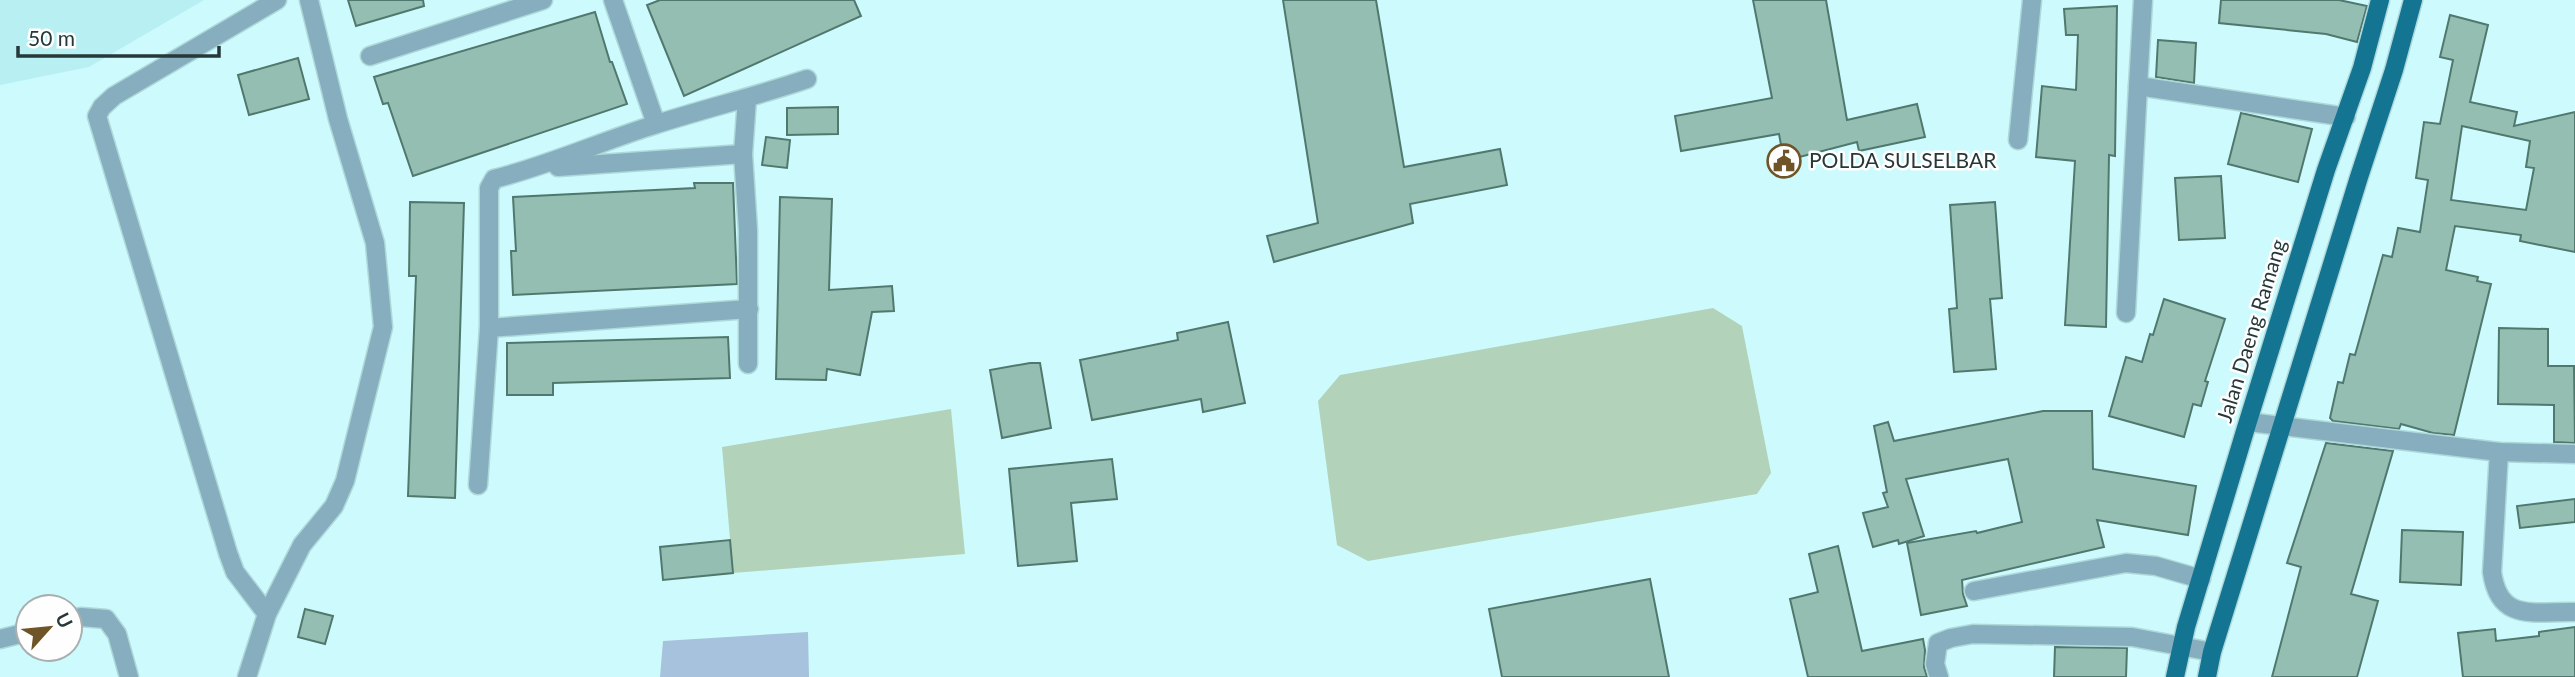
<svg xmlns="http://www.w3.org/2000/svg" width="2575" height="677" font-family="Lato,sans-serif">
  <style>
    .built { fill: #b8eff2 }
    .green { fill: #b2d3b9 }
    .water { fill: #a6c2dd }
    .building { fill: #95beb2; stroke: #51786e; stroke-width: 2; fill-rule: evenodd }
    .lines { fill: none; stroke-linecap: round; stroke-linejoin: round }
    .minor-casing { stroke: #afd8da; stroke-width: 21 }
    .major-casing { stroke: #afd8da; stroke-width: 21 }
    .minor { stroke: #86aebe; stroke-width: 18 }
    .major { stroke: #147592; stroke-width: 18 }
    .labels { text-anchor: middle; stroke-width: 5; stroke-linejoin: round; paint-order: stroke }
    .poi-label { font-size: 21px; fill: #263839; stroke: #fefefe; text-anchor: start }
    .street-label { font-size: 21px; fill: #263839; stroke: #fefefe }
  </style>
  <rect width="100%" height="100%" fill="#cdfbfd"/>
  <polygon class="built" points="0,0 204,0 89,67 0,85"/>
  <g class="green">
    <polygon points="1713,308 1742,326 1771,473 1757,494 1368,561 1337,545 1318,401 1340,375"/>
    <polygon points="951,409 965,554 733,573 722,447"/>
  </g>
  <polygon class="water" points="808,632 809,677 660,677 663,641"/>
  <g class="building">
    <polygon points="348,0 423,0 424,6 356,26"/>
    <polygon points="660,0 854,0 861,16 684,96 647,5"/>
    <polygon points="1283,0 1376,0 1404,167 1500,149 1507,185 1410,204 1413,223 1274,262 1267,236 1318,223"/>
    <polygon points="1753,0 1826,0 1847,120 1917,104 1925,137 1859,151 1857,142 1784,161 1779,134 1681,151 1675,116 1772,98"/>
    <polygon points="2221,0 2339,0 2367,6 2357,42 2326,34 2219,23"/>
    <polygon points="2117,6 2115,156 2109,155 2106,327 2065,325 2075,161 2036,157 2042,86 2076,90 2078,35 2066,35 2064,9"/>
    <polygon points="595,12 610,62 612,62 627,104 413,176 388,103 383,104 374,77"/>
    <path d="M2450 15 2488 25 2470 102 2517 112 2514 126 2575 112V252L2520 241 2521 235 2455 226 2446 270 2478 277 2477 281 2491 284 2454 435 2433 433 2401 424 2399 429 2333 421 2330 418 2338 382 2343 383 2350 354 2355 355 2383 255 2392 257 2398 228 2420 232 2428 180 2416 178 2424 122 2440 124 2453 60 2440 57ZM2462 126 2530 141 2526 167 2534 168 2526 210 2451 200Z"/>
    <polygon points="2158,40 2196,43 2194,83 2156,77"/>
    <polygon points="298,58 309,99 249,115 238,75"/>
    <polygon points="838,107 838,134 787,135 787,108"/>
    <polygon points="2241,113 2312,129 2298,182 2228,164"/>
    <polygon points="766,137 790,140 787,168 762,165"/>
    <polygon points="2221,176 2225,238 2179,240 2175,178"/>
    <polygon points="694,183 733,183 737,284 513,295 511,251 516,251 513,197 695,188"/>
    <polygon points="780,197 832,199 829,290 892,286 894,311 872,312 860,375 827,369 826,380 776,379"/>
    <polygon points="410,202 464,203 455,498 408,496 416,276 409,276"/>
    <polygon points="1995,202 2002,298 1990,299 1996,369 1954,372 1949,309 1957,308 1950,205"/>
    <polygon points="2164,299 2225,319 2205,381 2208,382 2201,406 2193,404 2184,437 2109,416 2126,357 2142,362 2150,334 2153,335"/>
    <polygon points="1228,322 1245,403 1203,412 1201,399 1092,420 1080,360 1178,340 1177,333"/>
    <polygon points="2499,328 2548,329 2548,366 2574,366 2575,443 2554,442 2554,405 2498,404"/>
    <polygon points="728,337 730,378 553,383 553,395 507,395 507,343"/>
    <polygon points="1030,363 1040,363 1051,428 1002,438 990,370"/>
    <polygon points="2043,411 2092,411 2093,469 2196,486 2188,535 2097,520 2104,547 1962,580 1963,594 1967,606 1921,615 1907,543 1976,531 1977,533 2022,522 2008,459 1906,479 1924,536 1899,544 1898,540 1873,547 1863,513 1888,507 1883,493 1887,492 1874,426 1888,422 1894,441"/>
    <polygon points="2326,443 2393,451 2351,594 2378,601 2357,677 2272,677 2301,567 2287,563"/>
    <polygon points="1112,459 1117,499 1071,503 1077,561 1018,566 1009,469"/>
    <polygon points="2575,499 2575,522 2520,528 2517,506"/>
    <polygon points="2402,530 2463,532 2461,585 2400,582"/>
    <polygon points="730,540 733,573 663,580 660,547"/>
    <polygon points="1838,546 1862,651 1923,639 1925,650 1924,667 1927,677 1808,677 1790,599 1818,592 1809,554"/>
    <polygon points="1650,579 1669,677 1502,677 1489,609"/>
    <polygon points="305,609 333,616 325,644 298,637"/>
    <polygon points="2575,627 2575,677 2463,677 2458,633 2495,629 2496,641 2539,636 2539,632"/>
    <polygon points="2055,647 2127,648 2126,677 2054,677"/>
  </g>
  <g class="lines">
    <defs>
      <g id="minor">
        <polyline points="613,0 656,124"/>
        <polyline points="2143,0 2138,86 2346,117"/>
        <polyline points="370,56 543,0"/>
        <polyline points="747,99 743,154 748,230 748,364"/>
        <polyline points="2018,140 2032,0"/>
        <polyline points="558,167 743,154"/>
        <polyline points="2126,313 2138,86"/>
        <polyline points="489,328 749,309"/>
        <polyline points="2248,422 2499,452 2575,454"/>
        <path d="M2499 452 2492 572C2499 623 2534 611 2575 612"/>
        <path d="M478 485 489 328V188L494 179C550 165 602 141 657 124 707 108 757 96 807 79"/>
        <polyline points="1974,591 2126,563 2156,566 2201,579"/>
        <polyline points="267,614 235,572 228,553 97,116 102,107 114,96 277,0"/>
        <polyline points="70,620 81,617 106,619 117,634 129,677"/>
        <polyline points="0,639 28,632"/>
        <polyline points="247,677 267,614 302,545 334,506 345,481 383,327 375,243 338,119 309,0"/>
        <polyline points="1939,677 1935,664 1938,643 1951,638 1973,634 2132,637 2212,652"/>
      </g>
      <g id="major">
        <polyline points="2175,677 2186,627 2245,431 2326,170 2362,68 2380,0"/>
        <polyline points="2207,677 2212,652 2359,177 2394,70 2413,0"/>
      </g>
    </defs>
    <use href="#minor" class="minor-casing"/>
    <use href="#major" class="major-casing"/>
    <use href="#minor" class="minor"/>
    <use href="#major" class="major"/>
  </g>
  <defs>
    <symbol id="civic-ring" viewBox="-11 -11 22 22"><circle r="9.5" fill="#fefefe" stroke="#6e5426" stroke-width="1.5"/><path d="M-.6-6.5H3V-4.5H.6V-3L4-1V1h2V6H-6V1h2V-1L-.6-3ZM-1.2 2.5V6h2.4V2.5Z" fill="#6e5426"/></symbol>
  </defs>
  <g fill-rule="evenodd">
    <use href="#civic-ring" x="1765" y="142" width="38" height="38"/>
  </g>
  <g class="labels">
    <g class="poi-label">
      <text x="1809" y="168">POLDA SULSELBAR</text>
    </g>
    <g class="street-label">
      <text transform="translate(2252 331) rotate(-73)" y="7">Jalan Daeng Ramang</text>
    </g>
  </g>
  <g transform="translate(49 628) rotate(63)"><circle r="33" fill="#fefefe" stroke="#a8afaf" stroke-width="2"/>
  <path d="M0-5L12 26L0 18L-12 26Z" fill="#6e5426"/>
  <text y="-10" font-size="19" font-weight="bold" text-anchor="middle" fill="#263839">U</text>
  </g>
  <path d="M18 46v10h201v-10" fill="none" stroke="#263839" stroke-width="3.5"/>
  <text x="28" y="46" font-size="21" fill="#263839" stroke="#fefefe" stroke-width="5" paint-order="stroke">50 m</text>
</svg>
